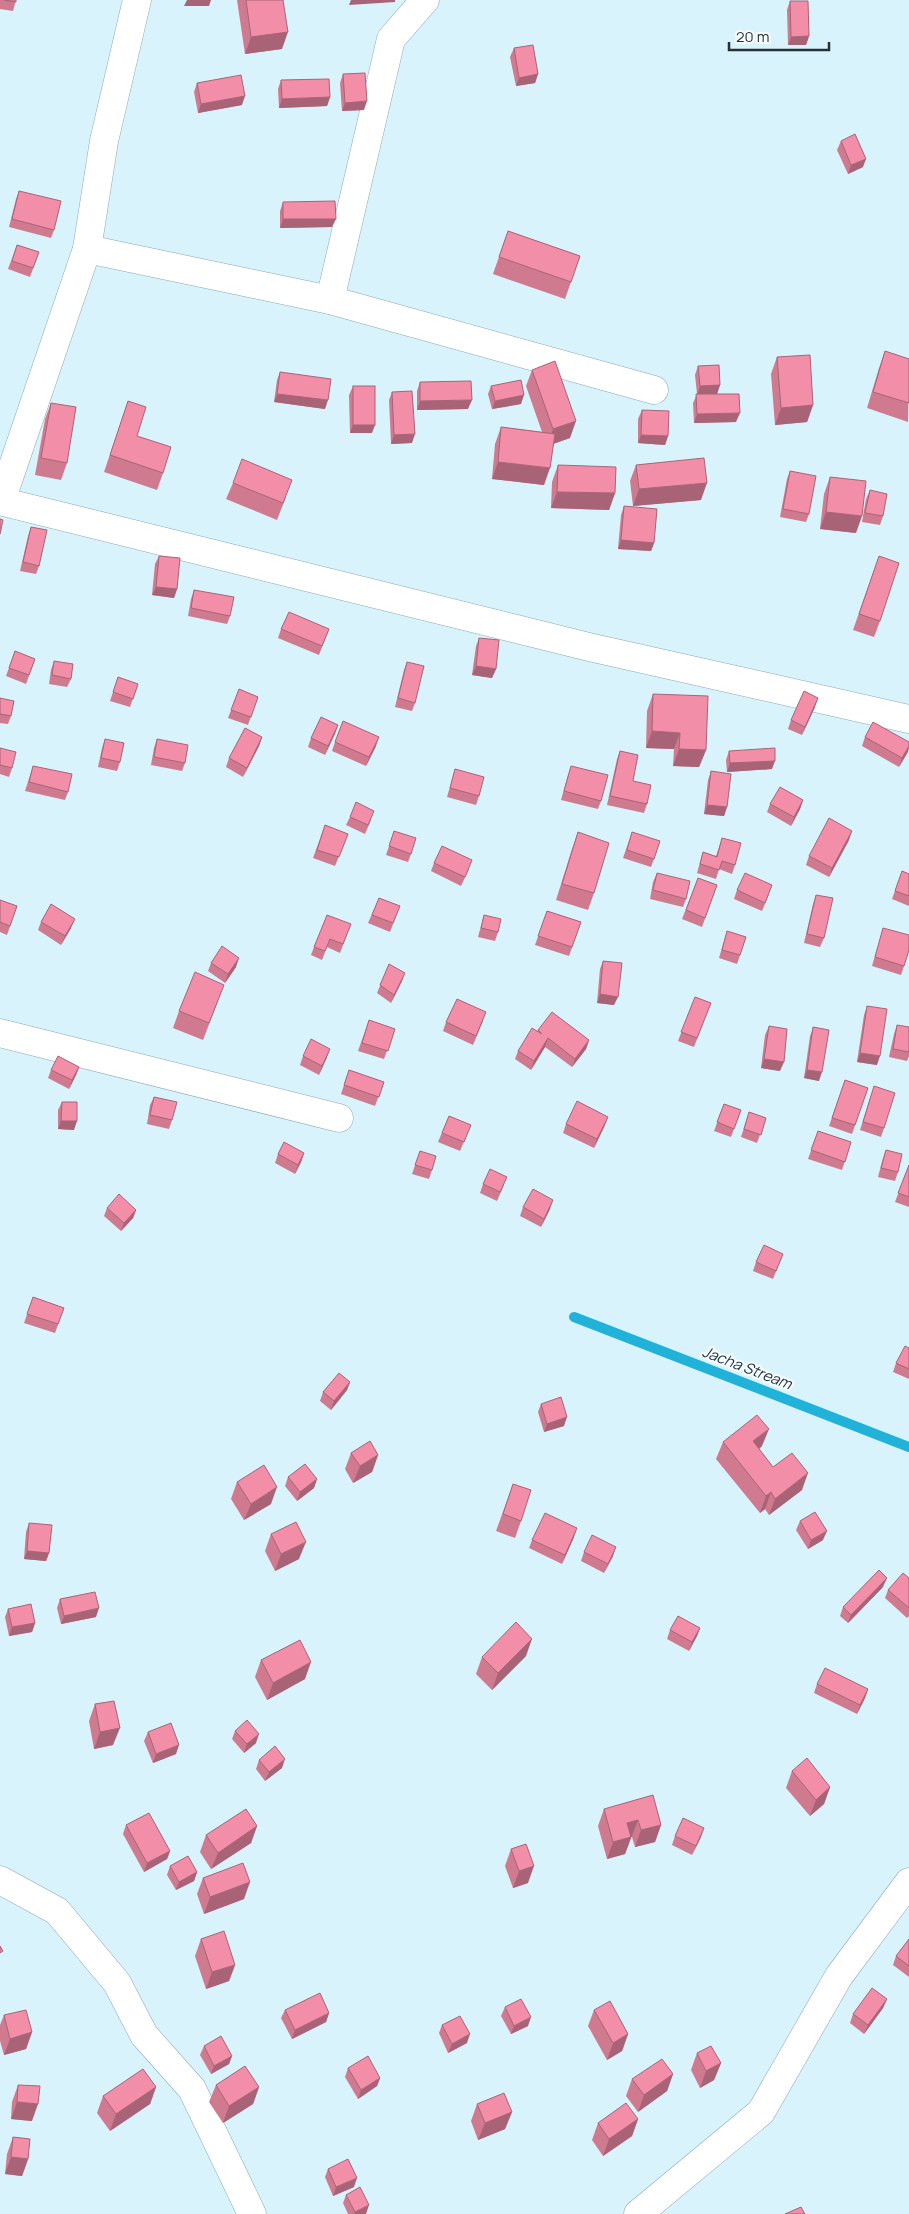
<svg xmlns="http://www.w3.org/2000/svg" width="909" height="2214" font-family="Manrope,sans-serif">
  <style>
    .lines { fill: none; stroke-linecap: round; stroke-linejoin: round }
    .stream { stroke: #21b2d9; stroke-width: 10 }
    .street-casing { stroke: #8aa8b3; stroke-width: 29 }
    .street { stroke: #fff; stroke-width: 28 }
    .wall { fill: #d07a90 }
    .shaded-wall { fill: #a96376 }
    .building { fill: #f28ea8; stroke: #a96376 }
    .labels { text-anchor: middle; stroke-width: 4.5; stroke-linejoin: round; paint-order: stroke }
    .water-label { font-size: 15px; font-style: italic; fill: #1b3138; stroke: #f6fcfe }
  </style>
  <rect width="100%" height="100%" fill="#d9f3fc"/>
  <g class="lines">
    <polyline class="stream" points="574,1317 909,1447"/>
    <defs>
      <g id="street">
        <polyline points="87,249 330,300 654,390"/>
        <polyline points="330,300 391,39 425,0"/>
        <polyline points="0,501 589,647 909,719"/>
        <polyline points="1,501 87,249 104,141 137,0"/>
        <polyline points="0,1033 339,1118"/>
        <polyline points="0,1880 57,1911 117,1983 144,2035 192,2089 252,2214"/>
        <polyline points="638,2214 761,2112 839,1976 909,1882"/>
      </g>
    </defs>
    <use href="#street" class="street-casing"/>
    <use href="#street" class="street"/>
  </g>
  <g class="wall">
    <polygon points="0,0 16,0 13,11 0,9"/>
    <polygon points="237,0 283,0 282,49 245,54"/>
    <polygon points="790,1 809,36 806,45 788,45 787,10"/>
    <polygon points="514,48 538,74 535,83 516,86 510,57"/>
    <polygon points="343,74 364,110 342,111 340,83"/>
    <polygon points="281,80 330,97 327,106 279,108 278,89"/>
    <polygon points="197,83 242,105 198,113 194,92"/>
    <polygon points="841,141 863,167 848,174 837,150"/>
    <polygon points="19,191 54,230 51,238 9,227 16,199"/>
    <polygon points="283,202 332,227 280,228 280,211"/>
    <polygon points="508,231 580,256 565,299 493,274"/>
    <polygon points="17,245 39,252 30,277 8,269"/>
    <polygon points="885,351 909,359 908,422 867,408 879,368"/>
    <polygon points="777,357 813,405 807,422 775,425 771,374"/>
    <polygon points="698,366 720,385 717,394 736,422 694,423 693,403 697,394 695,375"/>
    <polygon points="532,370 570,438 553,444 544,485 492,479 495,444 501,427 542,432 526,386"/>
    <polygon points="280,372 325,409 274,402 277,380"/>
    <polygon points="420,382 468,409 417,410 417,391"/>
    <polygon points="353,386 372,433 350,433 349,395"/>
    <polygon points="491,386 521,404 492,409 488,394"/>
    <polygon points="392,392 412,443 391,444 389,400"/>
    <polygon points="128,401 137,436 163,473 157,490 104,472"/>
    <polygon points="51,403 67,463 61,480 35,475 45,419"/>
    <polygon points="642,410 668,436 665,445 638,443 638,419"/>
    <polygon points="558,465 615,493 609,510 551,508 552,482"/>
    <polygon points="636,465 701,500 633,506 630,481"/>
    <polygon points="790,471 809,514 806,522 780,517 787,479"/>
    <polygon points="830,477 856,533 820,529 824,494"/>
    <polygon points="233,483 286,497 277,520 226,499"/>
    <polygon points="870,490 883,516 880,525 862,522 866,499"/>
    <polygon points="624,506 654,543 651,551 618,549 621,515"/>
    <polygon points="31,527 39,566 36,574 20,571 28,536"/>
    <polygon points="159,556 177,589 174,598 152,595 155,564"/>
    <polygon points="879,556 880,621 874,637 853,630"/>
    <polygon points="194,590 230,616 227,624 188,616 191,599"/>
    <polygon points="281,629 329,629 319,655 278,638"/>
    <polygon points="479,638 496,669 492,678 472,675 476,646"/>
    <polygon points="15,651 35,659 26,684 6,676"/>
    <polygon points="54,661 71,679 67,687 49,684 51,670"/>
    <polygon points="407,662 415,703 412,711 395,707 404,670"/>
    <polygon points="118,677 138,684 130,707 110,701"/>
    <polygon points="239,689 258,697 248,725 228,718"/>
    <polygon points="653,694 706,750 699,767 673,766 674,749 646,748 647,711"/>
    <polygon points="0,698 11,716 8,724 0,723"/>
    <polygon points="815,707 802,735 788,729 791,720"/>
    <polygon points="338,725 325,755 308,747 311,738"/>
    <polygon points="262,737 259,746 243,777 226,767 229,758"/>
    <polygon points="865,737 909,742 909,748 899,767 862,746"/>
    <polygon points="105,739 120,762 117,771 98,767 102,748"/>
    <polygon points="157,739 185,763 182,771 151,765 154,748"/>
    <polygon points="335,742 376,746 366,766 332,751"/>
    <polygon points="0,748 12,768 9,777 0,774"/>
    <polygon points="620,751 633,781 647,804 644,813 607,805 617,759"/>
    <polygon points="729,751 772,769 727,772 726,760"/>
    <polygon points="33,766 68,792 65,800 25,791"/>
    <polygon points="571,766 601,801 598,809 561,800 568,775"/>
    <polygon points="455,769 479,796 476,805 447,797"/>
    <polygon points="711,771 727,807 724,816 704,814 708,780"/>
    <polygon points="803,800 800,809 791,826 767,812 770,804"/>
    <polygon points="350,817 371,820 365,834 346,825"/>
    <polygon points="325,825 348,834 335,866 313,858"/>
    <polygon points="394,831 411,854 408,862 386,855"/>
    <polygon points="578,832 594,893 588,910 556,900 572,849"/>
    <polygon points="632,832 654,859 651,867 623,858"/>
    <polygon points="722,838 735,865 732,874 719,869 716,879 697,873 703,852 716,856"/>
    <polygon points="849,840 829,877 806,865 809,856"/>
    <polygon points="434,863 469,869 461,886 431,871"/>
    <polygon points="902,871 909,874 909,906 892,899"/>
    <polygon points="657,873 686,899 683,907 650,899 653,882"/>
    <polygon points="698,878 717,885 702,927 682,919"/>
    <polygon points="737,890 769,894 762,911 734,899"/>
    <polygon points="816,895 824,938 820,947 804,943 813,904"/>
    <polygon points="379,898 400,906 390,932 368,923"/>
    <polygon points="0,900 17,906 7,935 0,932"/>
    <polygon points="547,911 581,922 569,956 535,945"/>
    <polygon points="484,915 498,932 495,941 478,937"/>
    <polygon points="41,922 71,928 61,945 38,930"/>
    <polygon points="351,924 340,953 327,947 322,960 311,955 314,947"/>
    <polygon points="883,928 904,966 901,975 872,966"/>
    <polygon points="727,931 746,937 737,964 719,958"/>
    <polygon points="603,961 614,1005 597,1003 600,969"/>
    <polygon points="211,963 236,967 225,983 208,971"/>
    <polygon points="389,964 402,981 391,1003 377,993"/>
    <polygon points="695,997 711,1003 694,1047 678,1041"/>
    <polygon points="218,1001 203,1040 173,1028 179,1011"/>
    <polygon points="867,1006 877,1065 857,1062 864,1015"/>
    <polygon points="369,1020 395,1029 384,1059 358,1051"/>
    <polygon points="483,1021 473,1045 443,1031 446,1022"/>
    <polygon points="897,1025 909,1027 909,1056 907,1061 889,1057 894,1034"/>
    <polygon points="769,1026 780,1071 761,1068 765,1035"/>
    <polygon points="813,1028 819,1081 804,1078 810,1036"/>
    <polygon points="538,1030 589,1040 586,1049 572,1067 545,1047 531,1070 515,1059 518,1051"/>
    <polygon points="303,1056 327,1057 319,1075 300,1065"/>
    <polygon points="79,1067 76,1075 69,1089 48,1078 51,1070"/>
    <polygon points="349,1070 384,1082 375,1106 341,1094"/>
    <polygon points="845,1080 868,1088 852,1134 829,1126"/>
    <polygon points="871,1095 884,1128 881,1137 860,1130"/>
    <polygon points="154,1097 172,1120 169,1129 147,1124 150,1105"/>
    <polygon points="62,1102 74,1130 58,1129 58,1110"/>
    <polygon points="724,1104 741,1110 731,1137 714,1131"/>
    <polygon points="749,1112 766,1118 757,1143 741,1137"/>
    <polygon points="449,1116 471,1125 460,1151 438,1142"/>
    <polygon points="566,1124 605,1125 594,1148 563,1133"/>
    <polygon points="818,1131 851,1142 842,1170 808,1159"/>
    <polygon points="886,1150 898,1172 895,1181 878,1177 883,1158"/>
    <polygon points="420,1151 432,1170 429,1179 412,1174"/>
    <polygon points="304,1153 301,1162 295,1174 275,1163 278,1154"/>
    <polygon points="909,1165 909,1207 895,1202"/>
    <polygon points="483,1184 504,1185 497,1201 480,1193"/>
    <polygon points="523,1207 550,1209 541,1227 520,1216"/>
    <polygon points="107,1208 136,1210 133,1218 121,1231 104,1216"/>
    <polygon points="783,1254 773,1279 753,1271 756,1262"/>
    <polygon points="33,1297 64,1308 55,1333 24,1323"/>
    <polygon points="909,1348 909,1379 893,1372 896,1363"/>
    <polygon points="350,1382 347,1390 331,1410 320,1401 323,1392"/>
    <polygon points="541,1404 564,1426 544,1432 538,1412"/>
    <polygon points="723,1442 762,1446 759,1449 773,1467 802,1490 769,1515 765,1509 760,1513 716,1459"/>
    <polygon points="351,1453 378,1455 372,1472 353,1483 345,1469"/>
    <polygon points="288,1477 317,1479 314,1488 297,1501 285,1486"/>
    <polygon points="237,1482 271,1504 244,1520 231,1499"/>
    <polygon points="513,1484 521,1521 515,1538 496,1531"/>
    <polygon points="800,1521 823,1540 808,1549 796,1530"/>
    <polygon points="29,1523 49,1553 46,1561 24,1559 26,1532"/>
    <polygon points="271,1534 299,1559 275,1571 265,1551"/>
    <polygon points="574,1537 562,1564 529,1548 532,1540"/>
    <polygon points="584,1552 613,1556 604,1573 581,1561"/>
    <polygon points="909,1578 909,1616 907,1618 885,1598 888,1590"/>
    <polygon points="883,1587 848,1623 840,1616 843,1607"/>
    <polygon points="60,1599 96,1617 61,1624 57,1608"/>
    <polygon points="8,1609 35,1623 32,1632 9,1636 5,1617"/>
    <polygon points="700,1628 697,1636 689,1651 667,1639 670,1630"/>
    <polygon points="526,1656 492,1690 476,1674 482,1657"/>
    <polygon points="261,1660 305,1679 267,1700 255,1677"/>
    <polygon points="817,1684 868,1689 865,1698 857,1714 814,1693"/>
    <polygon points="95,1704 113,1745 94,1749 89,1721"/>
    <polygon points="235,1731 256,1743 244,1753 232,1739"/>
    <polygon points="148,1732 176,1754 153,1763 144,1741"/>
    <polygon points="259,1760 282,1768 265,1781 256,1769"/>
    <polygon points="792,1771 830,1787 824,1804 810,1816 786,1788"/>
    <polygon points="604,1809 661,1825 655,1842 635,1847 632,1837 631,1837 625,1854 607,1859 598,1826"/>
    <polygon points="126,1825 170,1851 167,1859 144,1872 123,1834"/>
    <polygon points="257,1826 251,1843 211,1869 200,1852 206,1835"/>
    <polygon points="675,1836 701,1837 692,1855 672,1845"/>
    <polygon points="511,1849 528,1883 513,1888 505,1866"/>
    <polygon points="170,1866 197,1872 194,1881 176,1890 167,1875"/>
    <polygon points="203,1878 244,1899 204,1914 197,1894"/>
    <polygon points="201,1939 235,1965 229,1981 206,1989 195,1956"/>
    <polygon points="909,1939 909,1977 893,1965 896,1956"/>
    <polygon points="887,1999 883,2008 864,2034 850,2023 853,2014"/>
    <polygon points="505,2007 528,2026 511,2034 501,2016"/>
    <polygon points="285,2010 329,2013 326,2022 292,2039 281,2018"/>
    <polygon points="594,2010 628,2034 622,2051 607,2060 588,2026"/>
    <polygon points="4,2015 32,2032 26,2049 4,2055 0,2041 0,2025"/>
    <polygon points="442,2025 467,2043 448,2053 439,2033"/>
    <polygon points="204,2046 232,2056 229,2064 211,2074 200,2055"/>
    <polygon points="697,2053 721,2063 714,2080 700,2088 691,2070"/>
    <polygon points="348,2068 380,2078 377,2086 358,2099 345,2077"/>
    <polygon points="673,2074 667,2091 638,2112 626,2096 632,2079"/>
    <polygon points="18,2085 32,2121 11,2119 12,2102"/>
    <polygon points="216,2085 259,2087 253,2104 223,2123 209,2102"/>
    <polygon points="156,2087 150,2104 110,2131 97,2113 103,2096"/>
    <polygon points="477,2104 512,2112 505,2129 478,2140 471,2121"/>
    <polygon points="638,2119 632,2136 603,2156 592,2140 598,2123"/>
    <polygon points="13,2137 28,2159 22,2176 5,2174 7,2154"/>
    <polygon points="328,2169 354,2187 333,2196 325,2177"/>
    <polygon points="346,2195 366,2214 348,2214 343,2203"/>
  </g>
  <g class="shaded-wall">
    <polygon points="187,0 211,0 209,6 184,6"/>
    <polygon points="351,0 395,0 395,2 349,5"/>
    <polygon points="288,32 282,49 245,54 251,37"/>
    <polygon points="809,36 806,45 788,45 791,37"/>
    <polygon points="538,74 535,83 516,86 519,78"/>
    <polygon points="245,96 242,105 198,113 201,104"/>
    <polygon points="330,97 327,106 279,108 282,99"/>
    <polygon points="367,101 364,110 342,111 345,103"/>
    <polygon points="866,159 863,167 848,174 851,165"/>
    <polygon points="283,219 336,219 332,227 280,228"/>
    <polygon points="720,385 717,394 697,395 700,386"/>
    <polygon points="277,394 328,400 325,409 274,402"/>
    <polygon points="524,395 521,404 492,409 495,401"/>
    <polygon points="472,400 468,409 417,410 420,401"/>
    <polygon points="813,405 807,422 775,425 781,408"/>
    <polygon points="740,413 736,422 694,423 697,414"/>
    <polygon points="576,421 570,438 547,446 553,429"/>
    <polygon points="353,425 375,425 372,433 350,433"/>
    <polygon points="415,434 412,443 391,444 394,435"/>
    <polygon points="641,435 668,436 665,445 638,443"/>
    <polygon points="498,462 550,468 544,485 492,479"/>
    <polygon points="707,483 701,500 633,506 639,489"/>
    <polygon points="557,492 615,493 609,510 551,508"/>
    <polygon points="826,512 862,516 856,533 820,529"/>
    <polygon points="621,540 654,543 651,551 618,549"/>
    <polygon points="156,587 177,589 174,598 152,595"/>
    <polygon points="476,666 496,669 492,678 472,675"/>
    <polygon points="818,698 815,707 802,735 805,727"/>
    <polygon points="338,725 335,734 325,755 328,746"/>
    <polygon points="652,731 680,733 674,749 646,748"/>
    <polygon points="262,737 259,746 243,777 247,768"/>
    <polygon points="379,737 376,746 366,766 369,757"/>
    <polygon points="909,746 908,752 899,767 902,758"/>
    <polygon points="679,749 706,750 699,767 673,766"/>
    <polygon points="775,761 772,769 727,772 730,763"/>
    <polygon points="803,800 800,809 791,826 794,817"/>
    <polygon points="707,805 727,807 724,816 704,814"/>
    <polygon points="852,831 849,840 829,877 832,868"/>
    <polygon points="75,919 71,928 61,945 65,936"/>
    <polygon points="239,958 236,967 225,983 228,974"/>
    <polygon points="405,973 402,981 391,1003 394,995"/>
    <polygon points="600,994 618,997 614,1005 597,1003"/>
    <polygon points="548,1038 545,1047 531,1070 534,1061"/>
    <polygon points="589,1040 586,1049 572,1067 575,1059"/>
    <polygon points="330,1049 327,1057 319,1075 322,1066"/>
    <polygon points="860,1053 880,1056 877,1065 857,1062"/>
    <polygon points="764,1059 784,1062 780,1071 761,1068"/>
    <polygon points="79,1067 76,1075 69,1089 72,1080"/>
    <polygon points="807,1070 822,1072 819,1081 804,1078"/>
    <polygon points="608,1117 605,1125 594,1148 597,1139"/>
    <polygon points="61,1121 77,1121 74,1130 58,1129"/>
    <polygon points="304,1153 301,1162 295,1174 298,1165"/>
    <polygon points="553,1200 550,1209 541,1227 544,1219"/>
    <polygon points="136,1210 133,1218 121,1231 124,1223"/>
    <polygon points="350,1382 347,1390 331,1410 334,1401"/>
    <polygon points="567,1417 564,1426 544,1432 547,1424"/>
    <polygon points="769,1429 762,1446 747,1458 753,1441"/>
    <polygon points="378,1455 372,1472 353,1483 360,1466"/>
    <polygon points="808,1473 802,1490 769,1515 775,1499"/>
    <polygon points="317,1479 314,1488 297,1501 300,1492"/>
    <polygon points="277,1487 271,1504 244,1520 251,1504"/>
    <polygon points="771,1492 765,1509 760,1513 766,1496"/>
    <polygon points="577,1528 574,1537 562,1564 565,1555"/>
    <polygon points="827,1531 823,1540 808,1549 811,1540"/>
    <polygon points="306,1542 299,1559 275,1571 281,1554"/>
    <polygon points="616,1547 613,1556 604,1573 608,1564"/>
    <polygon points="27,1551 49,1553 46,1561 24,1559"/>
    <polygon points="887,1578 883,1587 848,1623 851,1615"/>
    <polygon points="99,1608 96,1617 61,1624 64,1616"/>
    <polygon points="35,1623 32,1632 9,1636 12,1627"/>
    <polygon points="700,1628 697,1636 689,1651 692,1642"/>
    <polygon points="532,1639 526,1656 492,1690 498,1673"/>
    <polygon points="311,1662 305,1679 267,1700 273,1683"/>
    <polygon points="868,1689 865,1698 857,1714 860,1705"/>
    <polygon points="120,1728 113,1745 94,1749 100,1732"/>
    <polygon points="259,1734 256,1743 244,1753 247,1744"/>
    <polygon points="179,1745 176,1754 153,1763 156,1754"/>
    <polygon points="285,1759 282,1768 265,1781 269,1772"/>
    <polygon points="830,1787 824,1804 810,1816 816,1800"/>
    <polygon points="638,1820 625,1854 607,1859 613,1842 627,1823"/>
    <polygon points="661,1825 655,1842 635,1847 641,1830"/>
    <polygon points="257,1826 251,1843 211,1869 218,1853"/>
    <polygon points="704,1828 701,1837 692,1855"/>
    <polygon points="170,1851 167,1859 144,1872 147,1863"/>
    <polygon points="534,1866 528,1883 513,1888 519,1871"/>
    <polygon points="197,1872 194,1881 176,1890 179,1882"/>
    <polygon points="250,1882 244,1899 204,1914 210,1897"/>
    <polygon points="235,1965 229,1981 206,1989 212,1972"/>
    <polygon points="887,1999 883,2008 864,2034 868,2025"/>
    <polygon points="329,2013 326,2022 292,2039 295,2030"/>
    <polygon points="531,2017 528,2026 511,2034 514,2026"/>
    <polygon points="32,2032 26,2049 4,2055 10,2039"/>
    <polygon points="470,2034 467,2043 448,2053 452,2044"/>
    <polygon points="628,2034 622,2051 607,2060 613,2043"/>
    <polygon points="232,2056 229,2064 211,2074 214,2066"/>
    <polygon points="721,2063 714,2080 700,2088 706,2071"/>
    <polygon points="673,2074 667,2091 638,2112 644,2095"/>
    <polygon points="380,2078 377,2086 358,2099 361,2090"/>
    <polygon points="156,2087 150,2104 110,2131 116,2114"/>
    <polygon points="259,2087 253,2104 223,2123 229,2106"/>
    <polygon points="17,2102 38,2104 32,2121 11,2119"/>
    <polygon points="512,2112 505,2129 478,2140 485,2123"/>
    <polygon points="638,2119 632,2136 603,2156 609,2139"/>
    <polygon points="11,2157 28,2159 22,2176 5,2174"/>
    <polygon points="357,2178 354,2187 333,2196 336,2187"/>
    <polygon points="369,2205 366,2214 354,2214 355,2212"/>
  </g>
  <g class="building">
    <polygon points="4,0 16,0 16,2"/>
    <polygon points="246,0 283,0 288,32 251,37"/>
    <polygon points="790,1 808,1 809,36 791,37"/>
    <polygon points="533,45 538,74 519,78 514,48"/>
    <polygon points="365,73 367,101 345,103 343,74"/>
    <polygon points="241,75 245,96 201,104 197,83"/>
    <polygon points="329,79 330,97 282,99 281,80"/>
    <polygon points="855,134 866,159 851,165 841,141"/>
    <polygon points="19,191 61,201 54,230 12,219"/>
    <polygon points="335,201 336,219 283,219 283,202"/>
    <polygon points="508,231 580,256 571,282 499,257"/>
    <polygon points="17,245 39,252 33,268 12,261"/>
    <polygon points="885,351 909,359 909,403 873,392"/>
    <polygon points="810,355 813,405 781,408 777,357"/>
    <polygon points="555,361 576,421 553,429 532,370"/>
    <polygon points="719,365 720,385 700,386 698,366"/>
    <polygon points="280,372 331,379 328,400 277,394"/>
    <polygon points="521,380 524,395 495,401 491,386"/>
    <polygon points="471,381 472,400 420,401 420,382"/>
    <rect x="353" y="386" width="22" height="39"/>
    <polygon points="412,391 415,434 394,435 392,392"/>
    <polygon points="696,394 739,394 740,413 697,414"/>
    <polygon points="128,401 146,407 137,436 171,447 163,473 110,455"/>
    <polygon points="51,403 76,407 67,463 41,458"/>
    <polygon points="642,410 669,411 668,436 641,435"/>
    <polygon points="501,427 555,434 550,468 498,462"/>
    <polygon points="704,458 707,483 639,489 636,465"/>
    <polygon points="242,459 292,480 283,503 233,483"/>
    <polygon points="558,465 616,467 615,493 557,492"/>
    <polygon points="790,471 816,476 809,514 783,509"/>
    <polygon points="830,477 866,481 862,516 826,512"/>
    <polygon points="870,490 887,494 883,516 865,513"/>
    <polygon points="624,506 657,509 654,543 621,540"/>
    <polygon points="0,519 3,520 0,534"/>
    <polygon points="31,527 47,530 39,566 23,562"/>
    <polygon points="159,556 180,558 177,589 156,587"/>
    <polygon points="879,556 899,563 880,621 859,614"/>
    <polygon points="194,590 234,597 230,616 191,608"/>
    <polygon points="289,612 329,629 322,646 281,629"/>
    <polygon points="479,638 499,640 496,669 476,666"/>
    <polygon points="15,651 35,659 29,675 9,668"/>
    <polygon points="54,661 73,664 71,679 52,675"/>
    <polygon points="407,662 424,666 415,703 398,698"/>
    <polygon points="118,677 138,684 133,699 113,692"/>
    <polygon points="239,689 258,697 251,717 231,710"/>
    <polygon points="804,691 818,698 805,727 791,720"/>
    <polygon points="653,694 708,696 706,750 679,749 680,733 652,731"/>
    <polygon points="0,698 14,701 11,716 0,714"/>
    <polygon points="321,717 338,725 328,746 311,738"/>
    <polygon points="343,721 379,737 369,757 335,742"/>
    <polygon points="873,722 909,742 909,746 902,758 865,737"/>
    <polygon points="245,728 262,737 247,768 229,758"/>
    <polygon points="105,739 124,743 120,762 101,758"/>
    <polygon points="157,739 188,745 185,763 154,757"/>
    <polygon points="0,748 16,752 12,768 0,765"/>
    <polygon points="775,748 775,761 730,763 729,751"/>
    <polygon points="620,751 638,755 633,781 651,785 647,804 610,796"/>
    <polygon points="33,766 72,774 68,792 29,782"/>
    <polygon points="571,766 608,775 601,801 564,791"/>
    <polygon points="455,769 484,777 479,796 450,788"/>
    <polygon points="711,771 731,774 727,807 707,805"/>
    <polygon points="780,787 803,800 794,817 770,804"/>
    <polygon points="356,802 374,811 368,825 350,817"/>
    <polygon points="829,818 852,831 832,868 809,856"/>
    <polygon points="325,825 348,834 339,857 317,850"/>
    <polygon points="394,831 416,838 411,854 389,846"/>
    <polygon points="578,832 609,843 594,893 562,884"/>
    <polygon points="632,832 660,841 654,859 627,850"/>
    <polygon points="722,838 741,843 735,865 722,861 719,870 700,864 703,852 717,857"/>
    <polygon points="442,846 472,860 465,877 434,863"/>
    <polygon points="902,871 909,874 909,896 895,891"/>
    <polygon points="657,873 690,881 686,899 653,890"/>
    <polygon points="745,873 772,885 765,903 737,890"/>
    <polygon points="698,878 717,885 705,918 686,910"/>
    <polygon points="816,895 833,898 824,938 807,934"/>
    <polygon points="379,898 400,906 393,923 372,915"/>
    <polygon points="0,900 17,906 10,926 0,922"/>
    <polygon points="51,904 75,919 65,936 41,922"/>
    <polygon points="547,911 581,922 572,947 538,936"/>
    <polygon points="327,915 351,924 343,944 330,939 325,951 314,947"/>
    <polygon points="484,915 501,919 498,932 481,928"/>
    <polygon points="883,928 909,935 909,950 904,966 875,957"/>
    <polygon points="727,931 746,937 740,955 722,950"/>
    <polygon points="222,946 239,958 228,974 211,963"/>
    <polygon points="603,961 622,963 618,997 600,994"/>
    <polygon points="389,964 405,973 394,995 380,985"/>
    <polygon points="195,972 224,985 209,1023 179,1011"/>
    <polygon points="695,997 711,1003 697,1038 681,1032"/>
    <polygon points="457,999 486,1012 476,1036 446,1022"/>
    <polygon points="867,1006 887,1009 880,1056 860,1053"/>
    <polygon points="552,1012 589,1040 575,1059 548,1038 534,1061 518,1051 532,1028 542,1034 538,1030"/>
    <polygon points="369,1020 395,1029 388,1051 362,1043"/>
    <polygon points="897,1025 909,1027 909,1052 893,1049"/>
    <polygon points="769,1026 787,1029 784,1062 764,1059"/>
    <polygon points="813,1027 829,1030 822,1072 807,1070"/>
    <polygon points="311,1039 330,1049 322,1066 303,1056"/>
    <polygon points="58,1056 79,1067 72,1080 51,1070"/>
    <polygon points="349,1070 384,1082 379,1097 344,1085"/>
    <polygon points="845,1080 868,1088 855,1125 832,1118"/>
    <polygon points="874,1086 895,1093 884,1128 863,1122"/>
    <polygon points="154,1097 177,1102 172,1120 150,1115"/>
    <polygon points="577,1101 608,1117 597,1139 566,1124"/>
    <polygon points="62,1102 77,1102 77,1121 61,1121"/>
    <polygon points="724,1104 741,1110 734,1129 717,1122"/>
    <polygon points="749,1112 766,1118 761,1135 744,1129"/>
    <polygon points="449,1116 471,1125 464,1142 442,1133"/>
    <polygon points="818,1131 851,1142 845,1162 811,1150"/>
    <polygon points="284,1142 304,1153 298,1165 278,1154"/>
    <polygon points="886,1150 902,1154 898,1172 881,1168"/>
    <polygon points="420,1151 436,1156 432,1170 415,1165"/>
    <polygon points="909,1165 909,1197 898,1193"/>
    <polygon points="490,1169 507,1177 500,1192 483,1184"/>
    <polygon points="533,1189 553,1200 544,1219 523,1207"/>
    <polygon points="119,1194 136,1210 124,1223 107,1208"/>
    <polygon points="764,1245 783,1254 776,1271 756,1262"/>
    <polygon points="33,1297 64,1308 58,1324 27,1314"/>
    <polygon points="905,1346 909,1348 909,1369 896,1363"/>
    <polygon points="339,1373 350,1382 334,1401 323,1392"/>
    <polygon points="561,1397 567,1417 547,1424 541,1404"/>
    <polygon points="757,1415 769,1429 753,1441 773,1467 792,1453 808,1473 775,1499 771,1492 766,1496 723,1442"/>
    <polygon points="370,1441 378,1455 360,1466 351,1453"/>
    <polygon points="305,1464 317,1479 300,1492 288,1477"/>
    <polygon points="264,1465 277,1487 251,1504 237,1482"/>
    <polygon points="513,1484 531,1490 521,1521 503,1514"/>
    <polygon points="815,1512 827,1531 811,1540 800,1521"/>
    <polygon points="545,1513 577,1528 565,1555 532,1540"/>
    <polygon points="296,1522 306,1542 281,1554 271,1534"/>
    <polygon points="29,1523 52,1525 49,1553 27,1551"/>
    <polygon points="592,1535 616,1547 608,1564 584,1552"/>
    <polygon points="879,1570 887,1578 851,1615 843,1607"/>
    <polygon points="903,1573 909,1578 909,1608 888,1590"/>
    <polygon points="95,1592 99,1608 64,1616 60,1599"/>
    <polygon points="31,1604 35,1623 12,1627 8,1609"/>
    <polygon points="678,1616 700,1628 692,1642 670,1630"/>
    <polygon points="516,1622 532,1639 498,1673 482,1657"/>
    <polygon points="300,1640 311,1662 273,1683 261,1660"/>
    <polygon points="825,1668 868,1689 860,1705 817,1684"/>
    <polygon points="114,1701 120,1728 100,1732 95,1704"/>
    <polygon points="247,1720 259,1734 247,1744 235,1731"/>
    <polygon points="171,1723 179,1745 156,1754 148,1732"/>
    <polygon points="275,1746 285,1759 269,1772 259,1760"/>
    <polygon points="807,1758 830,1787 816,1800 792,1771"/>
    <polygon points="653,1795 661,1825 641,1830 638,1820 627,1823 631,1837 613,1842 604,1809"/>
    <polygon points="246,1809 257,1826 218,1853 206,1835"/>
    <polygon points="149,1813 170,1851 147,1863 126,1825"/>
    <polygon points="683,1818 704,1828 696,1846 675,1836"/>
    <polygon points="526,1844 534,1866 519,1871 511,1849"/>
    <polygon points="188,1856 197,1872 179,1882 170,1866"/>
    <polygon points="243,1863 250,1882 210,1897 203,1878"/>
    <polygon points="224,1931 235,1965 212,1972 201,1939"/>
    <polygon points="909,1939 909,1966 896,1956"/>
    <polygon points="0,1946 3,1951 0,1953"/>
    <polygon points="872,1988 887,1999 868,2025 853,2014"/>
    <polygon points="320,1993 329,2013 295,2030 285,2010"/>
    <polygon points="521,1999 531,2017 514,2026 505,2007"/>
    <polygon points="610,2001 628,2034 613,2043 594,2010"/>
    <polygon points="26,2010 32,2032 10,2039 4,2015"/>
    <polygon points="460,2016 470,2034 452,2044 442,2025"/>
    <polygon points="221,2036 232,2056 214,2066 204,2046"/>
    <polygon points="711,2046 721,2063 706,2071 697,2053"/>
    <polygon points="368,2056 380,2078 361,2090 348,2068"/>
    <polygon points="662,2059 673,2074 644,2095 632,2079"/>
    <polygon points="245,2066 259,2087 229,2106 216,2085"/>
    <polygon points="143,2069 156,2087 116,2114 103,2096"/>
    <polygon points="18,2085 40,2086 38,2104 17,2102"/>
    <polygon points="504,2093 512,2112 485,2123 477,2104"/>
    <polygon points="626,2103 638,2119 609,2139 598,2123"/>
    <polygon points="13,2137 30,2139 28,2159 11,2157"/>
    <polygon points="348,2159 357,2178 336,2187 328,2169"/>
    <polygon points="360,2187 369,2205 355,2212 346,2195"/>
    <polygon points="801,2207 805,2214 785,2214"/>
  </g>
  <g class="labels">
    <g class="water-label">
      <text transform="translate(747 1368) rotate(21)" y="5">Jacha Stream</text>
    </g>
  </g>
  <path d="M729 42v8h100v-8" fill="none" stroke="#253136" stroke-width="2.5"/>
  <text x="736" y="42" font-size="15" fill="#253136" stroke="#f6fcfe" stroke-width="4" paint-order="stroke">20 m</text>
</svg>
